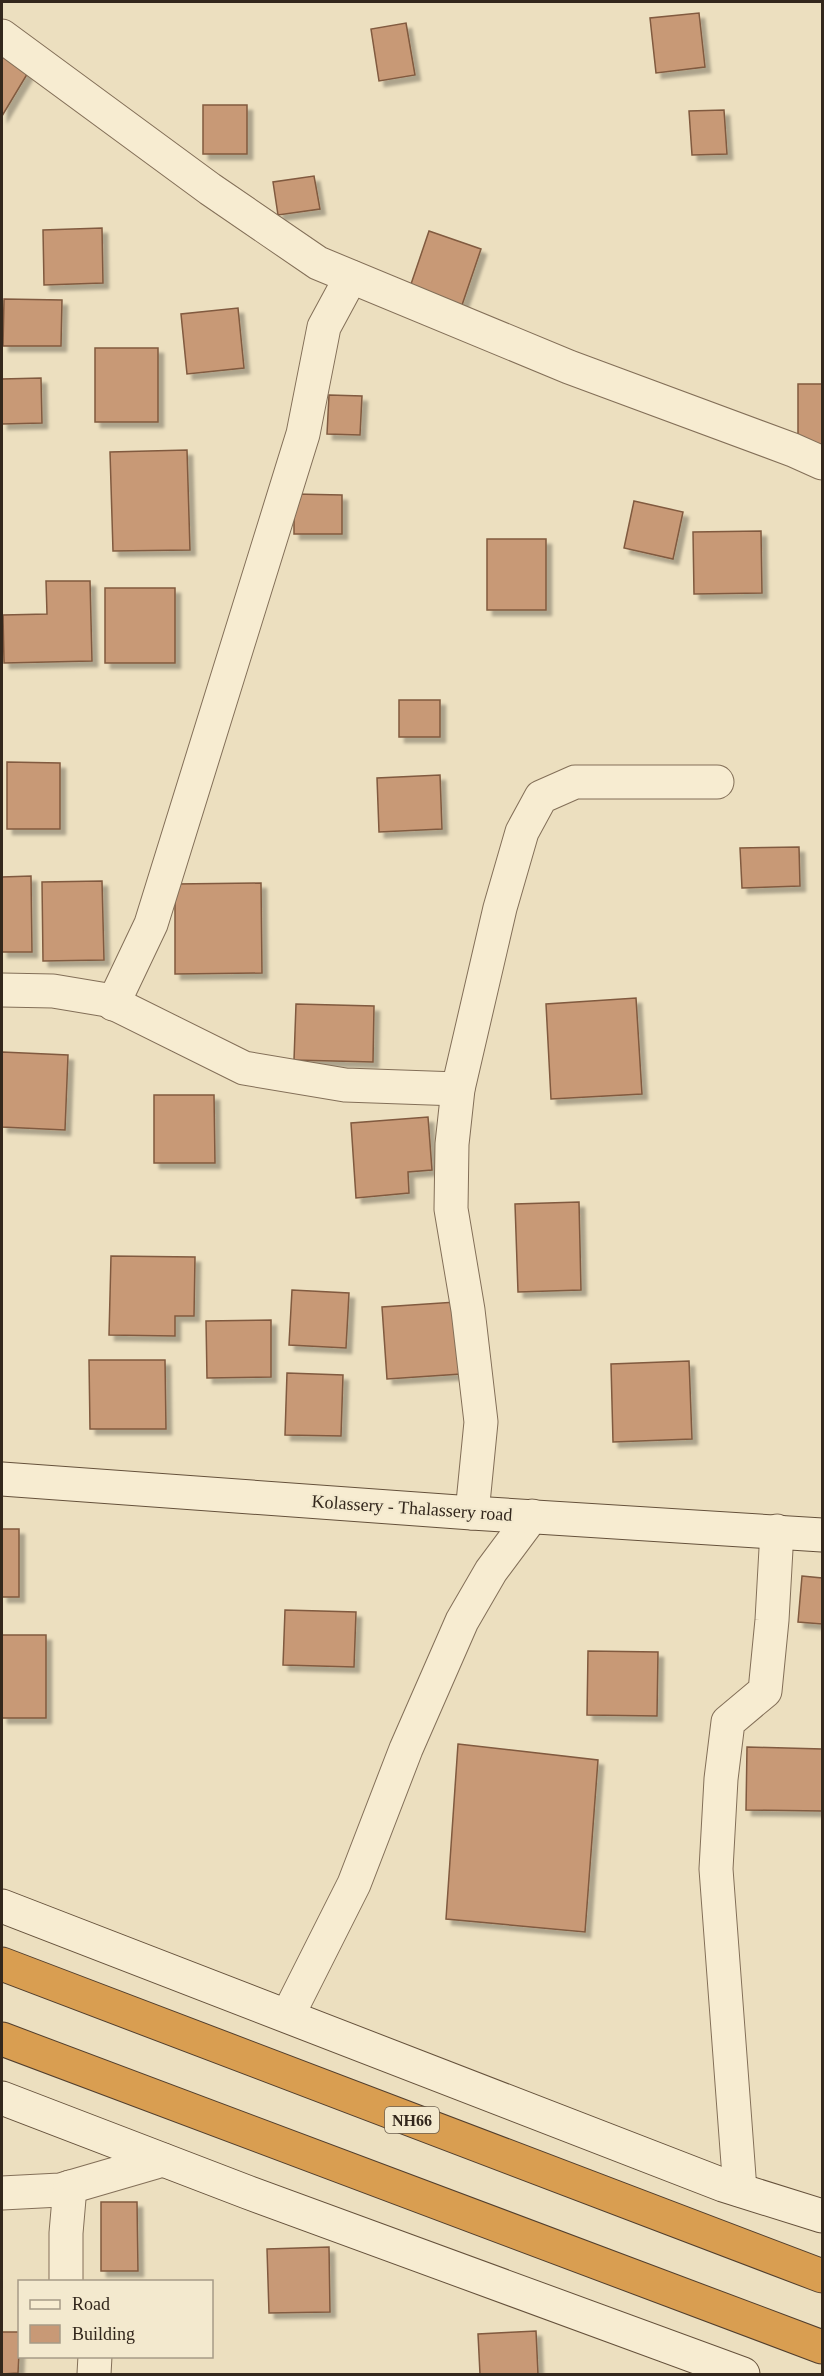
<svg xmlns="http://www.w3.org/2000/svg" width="824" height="2376" font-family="Georgia,serif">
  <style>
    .building { fill: #c89976; stroke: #815a3f; stroke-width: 1.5; filter: url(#shadow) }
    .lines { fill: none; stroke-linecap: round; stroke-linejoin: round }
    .street-casing { stroke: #836f58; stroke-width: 35 }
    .secondary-casing { stroke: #65513b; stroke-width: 35 }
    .highway-casing { stroke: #513e2d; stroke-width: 35 }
    .street { stroke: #f7ecd1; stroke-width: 33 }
    .secondary { stroke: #f7ecd1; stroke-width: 33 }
    .highway { stroke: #d99e51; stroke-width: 33 }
    .labels { text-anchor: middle; stroke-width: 4.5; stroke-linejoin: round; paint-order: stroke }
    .shield { fill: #f3e9ce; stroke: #6d6151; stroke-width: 1.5 }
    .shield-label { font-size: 16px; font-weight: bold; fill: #33271c }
    .street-label { font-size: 18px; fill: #33271c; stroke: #f3e9ce }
  </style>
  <defs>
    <filter id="shadow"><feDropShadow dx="5.5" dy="5.5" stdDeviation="1.5" flood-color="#0004"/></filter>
  </defs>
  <rect width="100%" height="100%" fill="#ecdfbf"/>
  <g class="building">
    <polygon points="699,13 705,67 656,73 650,18"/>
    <polygon points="406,23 415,75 379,81 371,29"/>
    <polygon points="2,54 29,71 2,116"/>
    <rect x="203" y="105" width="44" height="49"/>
    <polygon points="724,110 727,154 692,155 689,111"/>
    <polygon points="314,176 320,209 278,215 273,182"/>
    <polygon points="102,228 103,283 44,285 43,230"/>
    <polygon points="429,231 481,249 461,308 409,290"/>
    <polygon points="4,299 62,300 61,346 3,346"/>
    <polygon points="238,308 244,368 187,374 181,314"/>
    <rect x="95" y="348" width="63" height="74"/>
    <polygon points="41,378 42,423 2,424 2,379"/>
    <rect x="798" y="384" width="24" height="62"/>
    <polygon points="329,395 362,396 360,435 327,434"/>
    <polygon points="187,450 190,550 113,551 110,452"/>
    <polygon points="294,494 342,495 342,534 294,534"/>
    <polygon points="634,501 683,512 673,559 624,548"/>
    <polygon points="761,531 762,593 694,594 693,532"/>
    <rect x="487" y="539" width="59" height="71"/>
    <polygon points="46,581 90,581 92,661 4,663 3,615 47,614"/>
    <rect x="105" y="588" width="70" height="75"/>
    <rect x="399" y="700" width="41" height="37"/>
    <polygon points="7,762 60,763 60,829 7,829"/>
    <polygon points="440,775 442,829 379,832 377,778"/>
    <polygon points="799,847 800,886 742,888 740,848"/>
    <polygon points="31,876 32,952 2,952 2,877"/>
    <polygon points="102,881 104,960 43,961 42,882"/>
    <polygon points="261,883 262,973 175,974 175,884"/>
    <polygon points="636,998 642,1094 551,1099 546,1004"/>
    <polygon points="296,1004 374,1006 373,1062 294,1060"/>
    <polygon points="2,1052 68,1055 65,1130 2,1127"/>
    <polygon points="154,1095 214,1095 215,1163 154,1163"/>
    <polygon points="428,1117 432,1170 408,1172 409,1193 356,1198 351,1123"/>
    <polygon points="579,1202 581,1290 518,1292 515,1204"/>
    <polygon points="111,1256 195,1257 194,1316 175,1316 175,1336 109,1335"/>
    <polygon points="292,1290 349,1293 346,1348 289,1345"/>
    <polygon points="456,1302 461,1374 387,1379 382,1307"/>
    <polygon points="271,1320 271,1377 207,1378 206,1321"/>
    <polygon points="89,1360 165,1360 166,1429 90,1429"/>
    <polygon points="689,1361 692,1439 613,1442 611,1364"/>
    <polygon points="287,1373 343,1375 341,1436 285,1435"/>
    <rect x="2" y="1529" width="17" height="68"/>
    <polygon points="802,1576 822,1578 822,1624 798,1622"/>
    <polygon points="285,1610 356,1612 354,1667 283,1665"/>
    <rect x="2" y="1635" width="44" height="83"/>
    <polygon points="588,1651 658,1652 657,1716 587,1715"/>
    <polygon points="458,1744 598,1760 585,1932 446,1919"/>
    <polygon points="747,1747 822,1749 822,1811 746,1810"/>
    <polygon points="101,2202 137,2202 138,2271 101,2271"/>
    <polygon points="329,2247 330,2312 269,2313 267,2249"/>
    <polygon points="536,2331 538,2374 480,2374 478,2334"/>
    <polygon points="2,2332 20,2332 18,2373 2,2374"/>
  </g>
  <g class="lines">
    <defs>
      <g id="street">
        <polyline points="2,36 210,189 318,263 569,367 793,450 822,463"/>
        <polyline points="2,990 53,991 107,1000 244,1068 345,1085 458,1089"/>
        <polyline points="113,1004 151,924 303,434 324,327 351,277"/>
        <polyline points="472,1513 481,1422 468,1310 451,1209 452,1144 458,1089 500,908 522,832 541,797 575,782 717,782"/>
        <polyline points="288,2015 354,1884 406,1749 462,1621 491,1571 532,1516"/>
        <polyline points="740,2190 716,1869 721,1779 728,1722 765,1691 772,1620 777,1531"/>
        <polyline points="2,2193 60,2190 163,2160"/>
        <polyline points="66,2282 66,2233 70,2187"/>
        <polyline points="94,2374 95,2356"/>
      </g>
      <g id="secondary">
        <polyline points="2,1479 472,1513 822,1535"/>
        <polyline points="2,1906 723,2185 822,2216"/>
        <polyline points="2,2098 247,2192 743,2374"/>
      </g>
      <g id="highway">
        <polyline points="2,1964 822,2276"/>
        <polyline points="2,2039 822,2347"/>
      </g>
    </defs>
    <use href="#street" class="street-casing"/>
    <use href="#secondary" class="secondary-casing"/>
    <use href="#highway" class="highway-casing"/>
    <use href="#street" class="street"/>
    <use href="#secondary" class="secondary"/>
    <use href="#highway" class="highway"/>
  </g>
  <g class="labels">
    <rect class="shield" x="385" y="2107" width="54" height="26" rx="4.5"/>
    <g class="shield-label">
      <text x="412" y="2126">NH66</text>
    </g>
    <g class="street-label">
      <text transform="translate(412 1508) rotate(4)" y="6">Kolassery - Thalassery road</text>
    </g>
  </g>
  <rect width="824" height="2376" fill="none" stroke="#33271c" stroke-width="6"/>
  <rect x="18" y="2280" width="195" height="78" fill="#f3e9ce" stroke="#a69b87" stroke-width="1.5"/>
  <rect x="30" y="2300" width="30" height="9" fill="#f7ecd1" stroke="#a69b87" stroke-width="1.5"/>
  <text x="72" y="2310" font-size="18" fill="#33271c">Road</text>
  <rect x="30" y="2325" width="30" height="18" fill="#c89976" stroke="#a69b87" stroke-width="1.5"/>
  <text x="72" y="2340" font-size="18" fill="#33271c">Building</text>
</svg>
